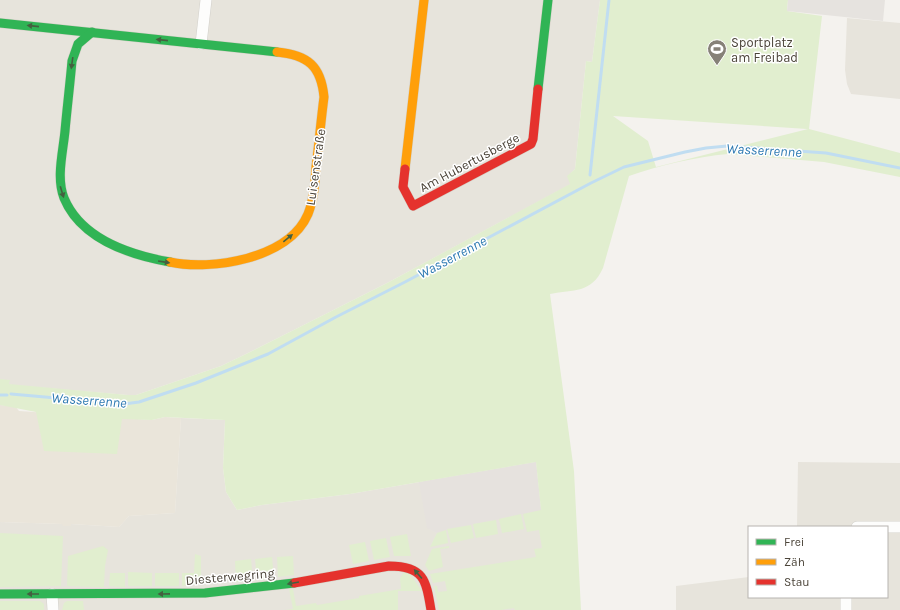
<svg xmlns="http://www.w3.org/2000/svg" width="900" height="610" font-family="Karla,sans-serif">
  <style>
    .residential { fill: #e7e4dc }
    .industrial { fill: #e6e2de }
    .education { fill: #eae5da }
    .green { fill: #e1eecf; fill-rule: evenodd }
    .parking { fill: #e6e3df }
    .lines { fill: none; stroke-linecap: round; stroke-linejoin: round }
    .stream { stroke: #c0ddf1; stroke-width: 3 }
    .street-casing { stroke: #d2d0cb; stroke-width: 12 }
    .fast-casing { stroke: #d3cfc5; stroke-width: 10 }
    .slow-casing { stroke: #d3cfc5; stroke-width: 10 }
    .jam-casing { stroke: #d3cfc5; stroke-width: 10 }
    .street { stroke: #fdfdfc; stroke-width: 11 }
    .fast { stroke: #30b455; stroke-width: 9 }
    .slow { stroke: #ff9f0a; stroke-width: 9 }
    .jam { stroke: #e5322d; stroke-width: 9 }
    .oneway { fill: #446040 }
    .labels { text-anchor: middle; stroke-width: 3; stroke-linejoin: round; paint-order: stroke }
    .poi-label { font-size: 13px; fill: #4b4439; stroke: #fff; text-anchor: start }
    .street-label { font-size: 13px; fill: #4b4439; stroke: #fff }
    .water-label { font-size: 14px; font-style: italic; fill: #2e7ab2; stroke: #fff }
  </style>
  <rect width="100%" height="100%" fill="#f4f2ee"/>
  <g class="residential">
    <polygon points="0,0 600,0 592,62 586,61 575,169 571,173 571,184 389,282 246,354 221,366 136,395 128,395 0,384"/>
    <polygon points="847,18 900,23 900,99 851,94 847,84 845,70"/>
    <polygon points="181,418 225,420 223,468 226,492 237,510 262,505 350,494 536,462 541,510 546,610 0,610 0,522 63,524 63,526 71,524 119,527 129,516 175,513"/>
    <polygon points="798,462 900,463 900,610 676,610 676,586 749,577 749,597 887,597 887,527 797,527"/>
  </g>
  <polygon class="industrial" points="536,462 541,510 446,530 437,533 427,528 419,482"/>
  <polygon class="education" points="0,405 15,406 19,411 152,420 165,417 181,418 175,513 129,516 119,527 71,524 71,526 63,526 62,524 0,522"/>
  <g class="green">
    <path d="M600 0H788L787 11 822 16 809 129 900 153V177L824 162 728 154C695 157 661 165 629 176L603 268C591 294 574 289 550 294L574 471 581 610H515L514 608 501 610H439L434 586H437L438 592 447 591 445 581 433 583 430 574 536 557 534 549 542 548 539 530 527 532 523 514 541 510 536 462 350 494 262 505 237 510 226 492 223 468 225 420 165 417 152 420 122 419 117 454 44 451 36 412 0 405V379L10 380 9 384 128 395H136L221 366 246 354 389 282 570 184 567 176 575 169 586 61 592 62ZM613 116 807 129H808L656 167 648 141Z"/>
    <polygon points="521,514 524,529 502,533 499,519"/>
    <polygon points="496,520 498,534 476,538 473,524"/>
    <polygon points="471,525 474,538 451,543 447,529"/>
    <polygon points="446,530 448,543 430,547 437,533"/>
    <polygon points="0,533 63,536 61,586 0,587"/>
    <polygon points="407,534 411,556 394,556 390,537"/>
    <polygon points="386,538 390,557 374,560 370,541"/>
    <polygon points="365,542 369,561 353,564 349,545"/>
    <polygon points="103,546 108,550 105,566 104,587 67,586 68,556"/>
    <polygon points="449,546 449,548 440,549 443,567 429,571 425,565 432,549"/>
    <polygon points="195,554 201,556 201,584 182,586 182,573 194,573"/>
    <polygon points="293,556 294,575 278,577 277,557"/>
    <polygon points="272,557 274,578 257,580 255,559"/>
    <polygon points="251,559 253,580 236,582 235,561"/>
    <polygon points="405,571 410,574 422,591 398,591 398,610 285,610 293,609 289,589 293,589 296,606 316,603 317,605 359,598 359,596 401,589 400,578"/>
    <polygon points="128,572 152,573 152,586 128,586"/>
    <polygon points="110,573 125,573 125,587 109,586"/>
    <rect x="155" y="573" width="24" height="13"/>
    <polygon points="0,601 40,601 44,604 44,610 0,610"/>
    <polygon points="67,601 83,601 84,610 62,610 64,603"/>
  </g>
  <polygon class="parking" points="788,0 885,0 883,21 787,11"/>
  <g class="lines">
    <g class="stream">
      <polyline points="590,175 609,0"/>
      <polyline points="11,394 124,404 139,402 196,383 268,354 336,317 405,282 591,183 624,167 685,152 706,148 727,146 826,153 900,168"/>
      <polyline points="0,395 7,395"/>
    </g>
    <defs>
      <g id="street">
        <polyline points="201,44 206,0"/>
        <polyline points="857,527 900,527"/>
        <polyline points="52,594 53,610"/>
        <polyline points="846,597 846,610"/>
      </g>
      <g id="fast">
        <polyline points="0,23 277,52"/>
        <path d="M92 32 78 44 72 61C70 84 67 108 65 131 63 152 56 178 64 198 81 239 130 255 170 262"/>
        <polyline points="538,89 548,0"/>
        <polyline points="0,594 205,593 294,583"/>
      </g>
      <g id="slow">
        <polyline points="405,169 424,0"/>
        <path d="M170 262C211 271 289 259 308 214 314 199 315 183 316 167 319 143 321 120 324 97 321 66 308 55 277 52"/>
      </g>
      <g id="jam">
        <polyline points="405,169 403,187 413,206 531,144 533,139 538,89"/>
        <path d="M294 583 389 566C424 566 426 580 431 610"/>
      </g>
    </defs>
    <use href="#street" class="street-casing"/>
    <use href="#fast" class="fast-casing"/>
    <use href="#slow" class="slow-casing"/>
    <use href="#jam" class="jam-casing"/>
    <use href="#street" class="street"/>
    <use href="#fast" class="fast"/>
    <use href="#slow" class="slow"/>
    <use href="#jam" class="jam"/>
  </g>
  <defs><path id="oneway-solid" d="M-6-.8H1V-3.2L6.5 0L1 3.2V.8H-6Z"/></defs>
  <g class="oneway">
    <use href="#oneway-solid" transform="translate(33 26) rotate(-174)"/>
    <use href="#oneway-solid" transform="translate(162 40) rotate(-174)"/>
    <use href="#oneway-solid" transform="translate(72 63) rotate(98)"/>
    <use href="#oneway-solid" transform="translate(62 192) rotate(73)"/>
    <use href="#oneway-solid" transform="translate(288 238) rotate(-39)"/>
    <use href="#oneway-solid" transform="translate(164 262) rotate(9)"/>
    <use href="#oneway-solid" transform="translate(418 574) rotate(-131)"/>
    <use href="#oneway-solid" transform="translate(293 583) rotate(170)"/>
    <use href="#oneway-solid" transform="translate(33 594) rotate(180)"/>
    <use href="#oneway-solid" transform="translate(164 594) rotate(179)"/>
  </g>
  <defs>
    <symbol id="stadium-pin" viewBox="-11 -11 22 30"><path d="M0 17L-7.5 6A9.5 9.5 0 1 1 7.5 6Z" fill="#868178" stroke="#fff"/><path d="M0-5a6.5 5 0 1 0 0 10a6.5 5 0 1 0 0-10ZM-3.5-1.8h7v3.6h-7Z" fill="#fff"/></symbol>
  </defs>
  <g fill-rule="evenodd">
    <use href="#stadium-pin" x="706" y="38" width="22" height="30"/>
  </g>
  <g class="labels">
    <g class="poi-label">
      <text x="731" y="47">Sportplatz<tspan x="731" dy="15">am Freibad</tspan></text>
    </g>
    <g class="street-label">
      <text transform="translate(469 162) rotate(-28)" y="5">Am Hubertusberge</text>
      <text transform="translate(315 167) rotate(-82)" y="5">Luisenstraße</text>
      <text transform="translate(230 576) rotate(-5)" y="5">Diesterwegring</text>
    </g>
    <g class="water-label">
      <text transform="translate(764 150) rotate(3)" y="5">Wasserrenne</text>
      <text transform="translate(452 257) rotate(-28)" y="5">Wasserrenne</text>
      <text transform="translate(89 400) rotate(4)" y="5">Wasserrenne</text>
    </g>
  </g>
  <rect x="748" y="526" width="140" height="72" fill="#ffffff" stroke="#b7b4b0"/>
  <rect x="756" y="539" width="20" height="6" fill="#30b455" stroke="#b7b4b0"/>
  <text x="784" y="546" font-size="12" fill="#4b4439">Frei</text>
  <rect x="756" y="559" width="20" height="6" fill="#ff9f0a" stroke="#b7b4b0"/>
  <text x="784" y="566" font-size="12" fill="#4b4439">Zäh</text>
  <rect x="756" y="579" width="20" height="6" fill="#e5322d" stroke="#b7b4b0"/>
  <text x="784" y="586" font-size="12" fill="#4b4439">Stau</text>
</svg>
